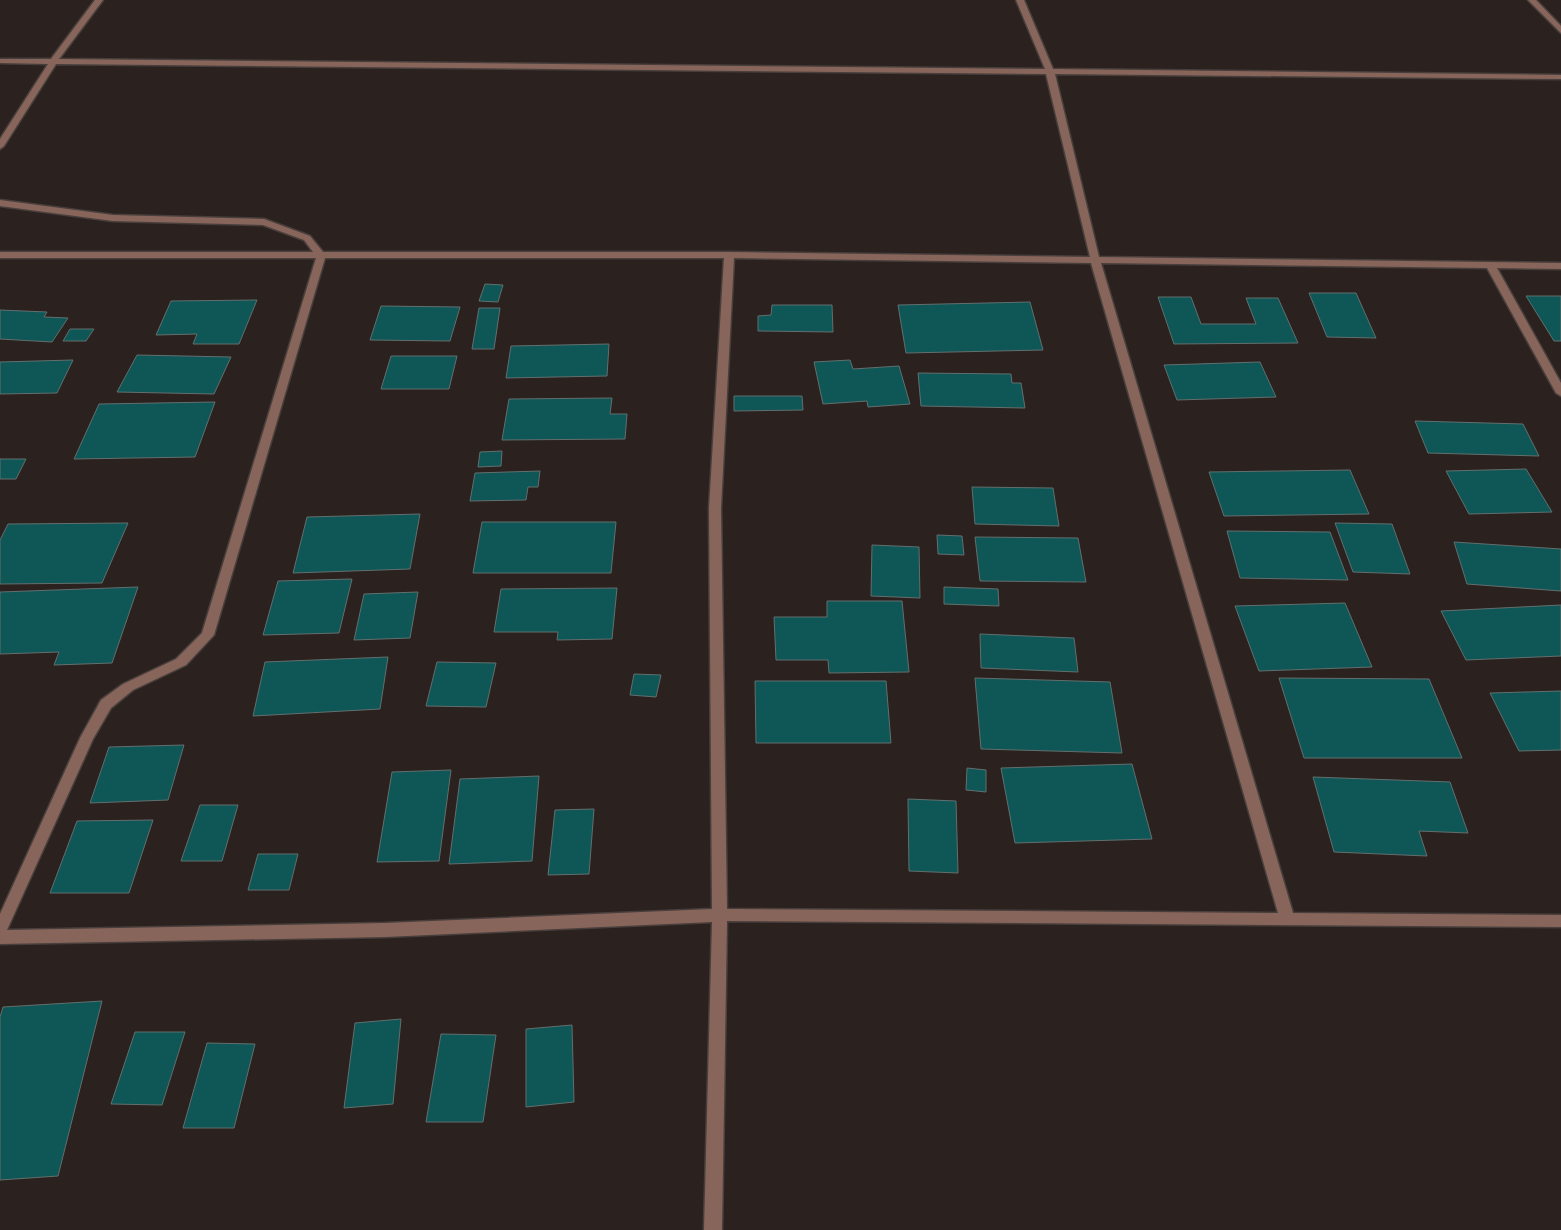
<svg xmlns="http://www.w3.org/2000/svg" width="1561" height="1230" font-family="'PT Sans Narrow',sans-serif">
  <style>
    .building { fill: #0f5656; stroke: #626f6e }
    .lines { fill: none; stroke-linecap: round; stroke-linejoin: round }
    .minor-casing { stroke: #483f3c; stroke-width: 3 }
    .minor { fill: #88655a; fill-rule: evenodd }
  </style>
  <rect width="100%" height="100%" fill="#2b221f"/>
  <g class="building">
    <polygon points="485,284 503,285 498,302 479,301"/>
    <polygon points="1309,293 1356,293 1376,338 1327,337"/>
    <polygon points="1526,296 1561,296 1561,341 1554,341"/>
    <polygon points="1158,297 1191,297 1201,324 1256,324 1246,298 1278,298 1298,343 1174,344"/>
    <polygon points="257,300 239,344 193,344 197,334 156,335 171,301"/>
    <polygon points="1030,302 1043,350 906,353 898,305"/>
    <polygon points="772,305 832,305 833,332 758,331 758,316 771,315"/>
    <polygon points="381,306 460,307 450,341 370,340"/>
    <polygon points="479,308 500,308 494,349 472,349"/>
    <polygon points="0,310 47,312 44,317 68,318 52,342 0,339"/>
    <polygon points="70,329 94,329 86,341 63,341"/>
    <polygon points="609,344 607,376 506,378 511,346"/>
    <polygon points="137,355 231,357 214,394 117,392"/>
    <polygon points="391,356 457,356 449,389 381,389"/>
    <polygon points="73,360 57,393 0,394 0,362"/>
    <polygon points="850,360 853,369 899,366 910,404 868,407 867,401 823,404 814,362"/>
    <polygon points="1260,362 1276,397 1177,400 1164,365"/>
    <polygon points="918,373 1011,374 1012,383 1021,383 1025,408 921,406"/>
    <polygon points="734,396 802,396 803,410 734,411"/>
    <polygon points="612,398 610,414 627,414 625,439 502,440 509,399"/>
    <polygon points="215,402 195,457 74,459 99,404"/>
    <polygon points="1415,421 1523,424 1539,456 1428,453"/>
    <polygon points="502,451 501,466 478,467 480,452"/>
    <polygon points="0,459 26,459 16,479 0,479"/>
    <polygon points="1526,469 1552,512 1469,514 1446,471"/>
    <polygon points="1350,470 1369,514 1224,516 1209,472"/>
    <polygon points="540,471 538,487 528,487 526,500 470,501 475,473"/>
    <polygon points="972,487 1053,488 1059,526 975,524"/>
    <polygon points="420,514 410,569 293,573 307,517"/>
    <polygon points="482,522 616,522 611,573 473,573"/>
    <polygon points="128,523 102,583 0,584 0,540 8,524"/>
    <polygon points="1335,523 1392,524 1410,574 1353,572"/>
    <polygon points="1227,531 1330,532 1348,580 1240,578"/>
    <polygon points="937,535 962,536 964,555 938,554"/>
    <polygon points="975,537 1078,538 1086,582 980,581"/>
    <polygon points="1454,542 1561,549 1561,591 1467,584"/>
    <polygon points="872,545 919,547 920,598 871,596"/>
    <polygon points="352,579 339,633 263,635 278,581"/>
    <polygon points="138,587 112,663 54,665 59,652 0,654 0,592"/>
    <polygon points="944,587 998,589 999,606 944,604"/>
    <polygon points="617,588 612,639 557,640 558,632 494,632 501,589"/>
    <polygon points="418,592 410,638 354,640 364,594"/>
    <polygon points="827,601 902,601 909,672 829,673 828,660 776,660 774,617 827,617"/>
    <polygon points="1345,603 1372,667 1259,671 1235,606"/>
    <polygon points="1561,605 1561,656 1466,660 1441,611"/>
    <polygon points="980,634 1074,638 1078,672 981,668"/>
    <polygon points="388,657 380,709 253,716 265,662"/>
    <polygon points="437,662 496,663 486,707 426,706"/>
    <polygon points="634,674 661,675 656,697 630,695"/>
    <polygon points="975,678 1110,682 1122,753 981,749"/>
    <polygon points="1279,678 1429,679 1462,758 1304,758"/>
    <polygon points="755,681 886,681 891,743 756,743"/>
    <polygon points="1561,691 1561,750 1519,751 1490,693"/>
    <polygon points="184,745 168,800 90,803 109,747"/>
    <polygon points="1132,764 1152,839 1015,843 1001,768"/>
    <polygon points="967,768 986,770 986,792 966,790"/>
    <polygon points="451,770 439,861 377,862 392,772"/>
    <polygon points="539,776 532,861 449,864 460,779"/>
    <polygon points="1313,777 1450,782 1468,833 1419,831 1427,856 1334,852"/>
    <polygon points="908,799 956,801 958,873 909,871"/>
    <polygon points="200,805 238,805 222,861 181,861"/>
    <polygon points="594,809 589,874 548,875 555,810"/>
    <polygon points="153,820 129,893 50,893 77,821"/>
    <polygon points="258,854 298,854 289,890 248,890"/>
    <polygon points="102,1001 58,1176 0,1180 0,1017 3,1007"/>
    <polygon points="401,1019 393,1104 344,1108 355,1023"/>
    <polygon points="572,1025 574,1102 526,1107 526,1029"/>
    <polygon points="135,1032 185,1032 162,1105 111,1104"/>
    <polygon points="441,1034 496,1035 483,1122 426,1122"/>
    <polygon points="207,1043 255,1044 234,1128 183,1128"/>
  </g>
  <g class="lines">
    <defs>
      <g id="minor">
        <path d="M95 0H103L59 59 1045 69 1016 0H1024L1053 69 1561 75V79L1055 74 1099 257 1561 263V269L1497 268 1561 383V396L1556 393 1487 268 1101 263 1293 913 1561 915V927L727 921 722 1230H704L712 922 385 937 0 944V914L80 738 101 700 123 684 176 659 202 633 316 258H0V252H313L304 240 263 225 113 221 0 206V200L113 215 264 219 310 236 323 252H729L1090 257 1046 74 56 64 4 146 0 149V139L48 64 0 63V59H51ZM325 258H724L709 508 712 909 385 923 7 930 93 739 111 708 133 690 186 665 214 635ZM734 258 1091 263 1278 913 727 909 721 508Z"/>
        <polygon points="1528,0 1536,0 1561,26 1561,33"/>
      </g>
    </defs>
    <use href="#minor" class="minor-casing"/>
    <use href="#minor" class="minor"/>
  </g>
</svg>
